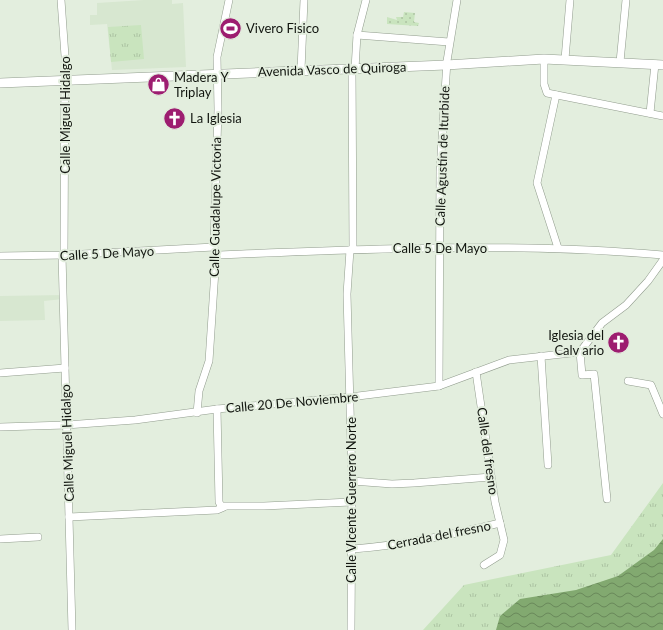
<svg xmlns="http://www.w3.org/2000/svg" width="663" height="630" font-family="Lato,sans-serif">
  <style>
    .built { fill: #d7e7d0 }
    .grass { fill: url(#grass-dots) }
    .park { fill: url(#park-tufts) }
    .water { fill: url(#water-waves) }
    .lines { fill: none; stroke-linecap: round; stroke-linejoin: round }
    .street-casing { stroke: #919c8d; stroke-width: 8 }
    .secondary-casing { stroke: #919c8d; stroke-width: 10 }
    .street { stroke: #fff; stroke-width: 7 }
    .secondary { stroke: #fff; stroke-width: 9 }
    .labels { text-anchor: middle; stroke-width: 4; stroke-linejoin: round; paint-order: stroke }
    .poi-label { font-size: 13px; fill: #11150f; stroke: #e3eede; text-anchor: start }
    .street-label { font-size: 13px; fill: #11150f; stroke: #e3eede }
  </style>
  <defs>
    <pattern id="grass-dots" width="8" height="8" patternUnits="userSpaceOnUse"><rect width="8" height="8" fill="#c9e4be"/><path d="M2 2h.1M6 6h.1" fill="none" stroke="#acc3a2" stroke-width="1.8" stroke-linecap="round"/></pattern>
    <pattern id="park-tufts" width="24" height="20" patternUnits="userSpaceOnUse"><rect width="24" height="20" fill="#c9e4be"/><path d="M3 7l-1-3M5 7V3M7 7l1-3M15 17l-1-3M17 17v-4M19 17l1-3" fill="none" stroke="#acc3a2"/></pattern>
    <pattern id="water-waves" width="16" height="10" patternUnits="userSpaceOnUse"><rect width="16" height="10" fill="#82a970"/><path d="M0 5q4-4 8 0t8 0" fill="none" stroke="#69885a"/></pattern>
  </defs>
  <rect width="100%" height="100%" fill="#e3eede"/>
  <g class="built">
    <polygon points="144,0 172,0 172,4 183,3 186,67 112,70 107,24 90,25 90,15 97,15 97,3"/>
    <polygon points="65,295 63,299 44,301 45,320 0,321 0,296"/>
  </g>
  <polygon class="grass" points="404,12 415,13 414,22 419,23 418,26 387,24 387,17 397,20 396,17 403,17"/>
  <g class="park">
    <polygon points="141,25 144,59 111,62 108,27"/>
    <polygon points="663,483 663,630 423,630 464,585 611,555"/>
  </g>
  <polygon class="water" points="663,539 663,630 496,630 500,616 520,599 576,590 618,576 654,550"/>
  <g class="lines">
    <defs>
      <g id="street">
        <polyline points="61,0 65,56 64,255"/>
        <polyline points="357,35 449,42"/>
        <polyline points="544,59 544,84 547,93 663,116"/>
        <polyline points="565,59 570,0"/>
        <polyline points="620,62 626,0"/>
        <polyline points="352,69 353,249"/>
        <polyline points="355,69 357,35 366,0"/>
        <polyline points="301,70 304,0"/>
        <polyline points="556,95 537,183 558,248"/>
        <polyline points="650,113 655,64"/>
        <polyline points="350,250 347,294 352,481 351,630"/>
        <polyline points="62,255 72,630"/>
        <path d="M216 255C365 249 514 242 663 255"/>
        <polyline points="0,256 64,255 214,247"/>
        <polyline points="580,352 582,375 594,374 607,499"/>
        <polyline points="580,352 602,323 626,305 648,281 663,260"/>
        <polyline points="541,356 548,465"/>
        <polyline points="476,372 495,502 504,540 500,555 484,565"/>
        <polyline points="0,373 65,368"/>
        <polyline points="628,381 651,385 663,414"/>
        <polyline points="439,386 440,171 447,61 457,0"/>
        <polyline points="217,409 219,502 221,506 264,506 351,502"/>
        <polyline points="197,413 199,391 209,361 216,255 214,247 218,109 217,57 229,0"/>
        <polyline points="0,427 66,425 135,420 217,409 350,397 439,386 509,360 580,352"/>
        <polyline points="352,481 392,484 414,483 491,477"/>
        <polyline points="69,517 217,510 224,507"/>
        <polyline points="0,539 38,537"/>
        <path d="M353 549C404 545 450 535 500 523"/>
      </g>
      <polyline id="secondary" points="0,83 446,65 544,59 663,65"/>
    </defs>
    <use href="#street" class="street-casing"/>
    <use href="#secondary" class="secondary-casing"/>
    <use href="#street" class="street"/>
    <use href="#secondary" class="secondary"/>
  </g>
  <defs>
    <symbol id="stadium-disc" viewBox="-11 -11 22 22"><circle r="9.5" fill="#9d1d70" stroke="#e3eede"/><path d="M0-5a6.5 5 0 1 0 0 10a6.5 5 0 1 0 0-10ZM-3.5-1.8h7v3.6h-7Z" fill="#fff"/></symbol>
    <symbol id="shop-disc" viewBox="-11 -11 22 22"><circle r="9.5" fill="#9d1d70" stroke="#e3eede"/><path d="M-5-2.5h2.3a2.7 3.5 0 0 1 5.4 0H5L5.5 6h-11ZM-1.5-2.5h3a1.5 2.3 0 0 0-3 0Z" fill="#fff"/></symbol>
    <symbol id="church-disc" viewBox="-11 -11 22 22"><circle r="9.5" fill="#9d1d70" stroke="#e3eede"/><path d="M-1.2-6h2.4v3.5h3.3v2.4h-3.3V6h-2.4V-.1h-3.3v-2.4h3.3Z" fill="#fff"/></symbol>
  </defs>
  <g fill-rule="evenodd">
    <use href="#stadium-disc" x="218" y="16" width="25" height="25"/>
    <use href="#shop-disc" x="146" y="72" width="25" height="25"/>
    <use href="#church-disc" x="162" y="106" width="25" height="25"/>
    <use href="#church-disc" x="606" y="330" width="25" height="25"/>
  </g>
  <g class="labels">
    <g class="poi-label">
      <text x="246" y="33">Vivero Fisico</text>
      <text x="174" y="82">Madera Y<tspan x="174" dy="15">Triplay</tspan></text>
      <text x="190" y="123">La Iglesia</text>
      <text x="604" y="340" text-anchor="end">Iglesia del<tspan x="604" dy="15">Calv ario</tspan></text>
    </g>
    <g class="street-label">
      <text transform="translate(332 69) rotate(-2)" y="5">Avenida Vasco de Quiroga</text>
      <text transform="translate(65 115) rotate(-90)" y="5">Calle Miguel Hidalgo</text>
      <text transform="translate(442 156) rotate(-88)" y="5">Calle Agustín de Iturbide</text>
      <text transform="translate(215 207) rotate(-89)" y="5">Calle Guadalupe Victoria</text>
      <text x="440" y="253">Calle 5 De Mayo</text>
      <text transform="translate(107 253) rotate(-3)" y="5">Calle 5 De Mayo</text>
      <text transform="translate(292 402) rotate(-5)" y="5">Calle 20 De Noviembre</text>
      <text transform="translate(67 443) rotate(-92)" y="5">Calle Miguel Hidalgo</text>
      <text transform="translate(488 451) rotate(82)" y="5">Calle del fresno</text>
      <text transform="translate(351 500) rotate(-90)" y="5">Calle VIcente Guerrero Norte</text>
      <text transform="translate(439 535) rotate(-11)" y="5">Cerrada del fresno</text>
    </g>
  </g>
</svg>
